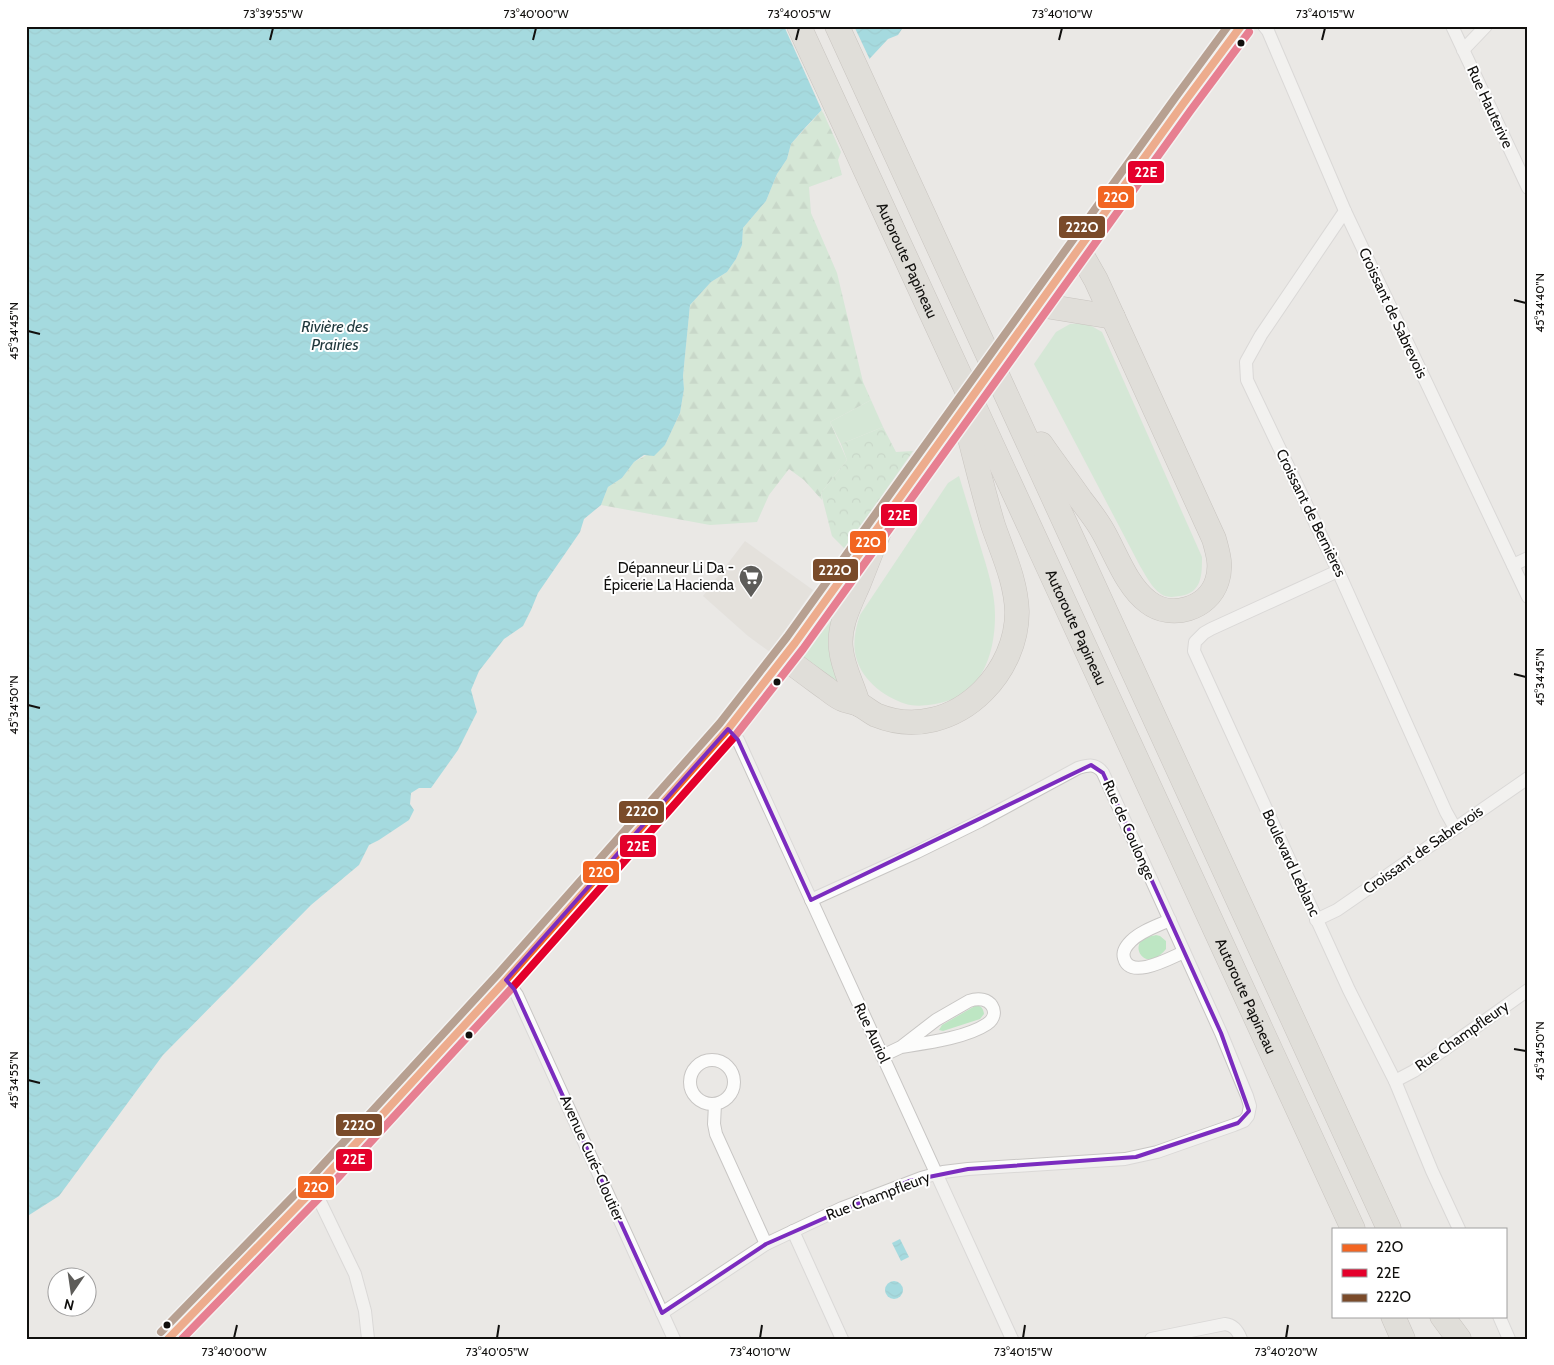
<svg xmlns="http://www.w3.org/2000/svg" width="1554" height="1365" font-family="Cabin,sans-serif">
  <style>
    .built { fill: #ddd9d1 }
    .green { fill: #bde6c3 }
    .forest { fill: url(#forest-firs) }
    .park { fill: url(#park-crowns) }
    .water { fill: url(#water-waves) }
    .pier { fill: #eae8e5 }
    .lines { fill: none; stroke-linecap: round; stroke-linejoin: round }
    .minor-casing { stroke: #c8c6c4; stroke-width: 14 }
    .tertiary-casing { stroke: #c8c6c4; stroke-width: 18 }
    .motorway-casing { stroke: #a09b91; stroke-width: 25 }
    .minor { stroke: #fcfcfb; stroke-width: 12 }
    .tertiary { stroke: #fcfcfb; stroke-width: 16 }
    .motorway { stroke: #d6d2ca; stroke-width: 24 }
    .tertiary-bridge-casing { stroke: #c8c6c4; stroke-width: 18; stroke-linecap: butt }
    .tertiary-bridge { stroke: #fcfcfb; stroke-width: 16 }
    .bus-1-casing { stroke: #fff; stroke-width: 11 }
    .bus-2-casing { stroke: #fff; stroke-width: 11 }
    .bus-3-casing { stroke: #fff; stroke-width: 11 }
    .bus-1 { stroke: #f26522; stroke-width: 8 }
    .bus-2 { stroke: #e4002b; stroke-width: 8 }
    .bus-3 { stroke: #7a4b2a; stroke-width: 8 }
    .marked { fill: none; stroke: #7b2cbf; stroke-width: 4; stroke-linejoin: round }
    .ticks { fill: none; stroke: #11100e; stroke-width: 2 }
    .bus-dot { fill: #11100e; stroke: #fff; stroke-width: 2 }
    .labels { text-anchor: middle; stroke-width: 4; stroke-linejoin: round; paint-order: stroke }
    .street-label { font-size: 15px; fill: #11100e; stroke: #fff }
    .poi-label { font-size: 15px; fill: #11100e; stroke: #fff; text-anchor: end }
    .water-label { font-size: 16px; font-style: italic; fill: #1e363a; stroke: #fff }
    .line-badge { stroke: #fff; stroke-width: 2 }
    .badge-label { font-size: 14px; text-anchor: middle; font-weight: bold; fill: #fff }
    .neatline { fill: none; stroke: #11100e; stroke-width: 2 }
    .ticks-label { font-size: 12px; text-anchor: middle; fill: #11100e }
  </style>
  <defs>
    <pattern id="forest-firs" width="22" height="20" patternUnits="userSpaceOnUse" patternTransform="scale(1.25)"><rect width="22" height="20" fill="#bde6c3"/><path d="M5 1l3.5 6h-7zM16 11l3.5 6h-7z" fill="#a1c4a6"/></pattern>
    <pattern id="park-crowns" width="20" height="18" patternUnits="userSpaceOnUse" patternTransform="scale(1.25)"><rect width="20" height="18" fill="#bde6c3"/><path d="M2 6a3 3 0 1 1 6 0M12 15a3 3 0 1 1 6 0" fill="none" stroke="#a1c4a6"/></pattern>
    <pattern id="water-waves" width="16" height="10" patternUnits="userSpaceOnUse" patternTransform="scale(1.25)"><rect width="16" height="10" fill="#53cbd7"/><path d="M0 5q4-4 8 0t8 0" fill="none" stroke="#47adb7"/></pattern>
  </defs>
  <rect width="100%" height="100%" fill="#eae8e5"/>
  <polygon class="built" points="745,541 813,590 770,652 748,636 703,596"/>
  <g class="green">
    <path d="M1086 323 1102 332 1202 557C1202 575 1202 593 1180 596 1174 597 1167 598 1161 594 1152 588 1146 576 1140 566L1034 364 1056 332 1070 324Z"/>
    <polygon points="871,400 883,427 841,444 830,422"/>
    <path d="M959 476C966 499 973 522 980 545 987 568 995 591 995 615 995 642 989 672 967 691 954 702 922 709 906 704 882 696 859 678 855 652 853 639 856 627 860 615L948 483Z"/>
    <polygon points="836,615 842,689 802,656"/>
    <path d="M1156 935 1160 936 1166 941V949C1163 953 1158 957 1153 959 1143 962 1134 950 1141 941 1145 937 1152 936 1156 935Z"/>
    <path d="M975 1006C981 1005 983 1008 984 1014L980 1019 943 1031 939 1030 942 1025Z"/>
  </g>
  <polygon class="forest" points="822,110 841,152 838,160 842,175 809,187 811,213 837,273 863,382 871,400 830,422 847,460 821,493 822,500 804,480 789,469 769,495 757,522 710,525 601,505 608,487 622,478 634,462 665,445 680,413 684,389 683,376 690,305 711,282 727,272 736,259 742,245 743,228 766,201 777,174 787,159 791,144"/>
  <polygon class="park" points="883,427 896,452 913,451 845,549 832,536 821,493 847,460 841,444"/>
  <g class="water">
    <polygon points="26,26 904,26 898,35 888,39 804,129 791,144 787,159 777,174 766,201 743,228 742,245 736,259 727,272 711,282 690,305 683,376 684,389 680,413 665,445 654,456 644,455 634,462 622,478 608,487 601,505 584,519 580,532 538,593 531,610 523,626 504,639 479,671 471,690 477,712 458,750 431,788 419,788 411,793 410,804 414,810 409,820 379,840 369,845 359,865 311,905 163,1055 59,1196 26,1217"/>
    <polygon points="900,1239 909,1257 901,1261 892,1243"/>
    <circle cx="894" cy="1290" r="9"/>
  </g>
  <polygon class="pier" points="784,26 854,26 871,62 823,113"/>
  <g class="lines">
    <defs>
      <g id="minor">
        <polyline points="1264,26 1268,31 1345,211 1528,597"/>
        <polyline points="1452,26 1528,188"/>
        <polyline points="1463,50 1486,26"/>
        <polyline points="1345,211 1261,335 1246,362 1247,380 1338,571 1446,812 1455,828"/>
        <polyline points="1513,565 1528,558"/>
        <polyline points="1338,571 1211,629 1204,633 1195,642 1194,651 1349,990 1395,1081 1432,1171 1459,1229"/>
        <polyline points="728,729 738,740 1012,1339"/>
        <path d="M1170 920C1157 926 1141 931 1131 941 1127 945 1122 952 1124 958 1130 981 1172 957 1184 952"/>
        <polyline points="1316,920 1337,910 1528,778"/>
        <polyline points="506,980 517,995 674,1339"/>
        <path d="M882 1056 901 1047 936 1020 969 1001C991 993 1002 1014 987 1024 966 1038 926 1043 901 1047"/>
        <circle cx="712" cy="1082" r="22"/>
        <polyline points="1395,1081 1414,1071 1528,990"/>
        <polyline points="715,1104 714,1124 716,1134 766,1244"/>
        <polyline points="314,1189 355,1274 365,1311 368,1339"/>
        <polyline points="793,1231 842,1339"/>
        <path d="M662 1313 766 1244 842 1208 921 1178 943 1172 968 1169 1125 1159 1157 1152 1234 1125 1244 1121 1248 1116 1250 1106 1247 1096 1221 1033 1103 773C1096 763 1088 765 1078 768L980 821 917 852 811 900"/>
        <polyline points="1499,1316 1509,1339"/>
        <path d="M1151 1339 1225 1324C1234 1325 1238 1331 1241 1339"/>
      </g>
      <g id="tertiary">
        <polyline points="1039,305 1241,26"/>
        <polyline points="168,1339 314,1189 506,980 728,729 795,643 921,469"/>
      </g>
      <g id="motorway">
        <path id="s1" d="M799 26 1353 1229"/>
        <polyline points="837,26 1389,1229"/>
        <polyline points="1039,305 1113,317"/>
        <path d="M1041 444C1054 463 1068 481 1081 500 1088 509 1095 518 1101 528 1115 551 1126 586 1148 602 1171 620 1208 609 1217 581 1222 566 1218 553 1214 539L1096 280 1079 250"/>
        <path d="M784 657C798 668 812 678 827 689 831 692 837 697 842 699 848 702 855 702 860 705 866 708 870 712 876 715 915 731 955 719 983 691 1004 670 1017 641 1017 612 1016 581 1003 554 993 525 982 488 973 449 963 412"/>
        <path d="M858 704C853 685 843 669 841 649 838 626 850 604 859 583 867 563 875 542 883 522"/>
        <polyline points="1393,1316 1403,1339"/>
        <polyline points="1442,1316 1459,1339"/>
      </g>
    </defs>
    <use href="#minor" class="minor-casing"/>
    <use href="#tertiary" class="tertiary-casing"/>
    <use href="#motorway" class="motorway-casing"/>
    <use href="#minor" class="minor"/>
    <use href="#tertiary" class="tertiary"/>
    <use href="#motorway" class="motorway"/>
    <defs>
      <polyline id="tertiary-bridge" points="921,469 1039,305"/>
    </defs>
    <use href="#tertiary-bridge" class="tertiary-bridge-casing"/>
    <use href="#tertiary-bridge" class="tertiary-bridge"/>
    <defs>
      <polyline id="bus-1" points="168,1339 314,1189 506,980 728,729 795,643 1183,104 1241,26"/>
      <polyline id="bus-2" points="182,1339 321,1196 513,987 735,736 803,649 1191,110 1249,32"/>
      <polyline id="bus-3" points="161,1332 307,1182 499,973 720,723 787,637 1175,98 1228,26"/>
    </defs>
    <use href="#bus-1" class="bus-1-casing"/>
    <use href="#bus-2" class="bus-2-casing"/>
    <use href="#bus-3" class="bus-3-casing"/>
    <use href="#bus-1" class="bus-1"/>
    <use href="#bus-2" class="bus-2"/>
    <use href="#bus-3" class="bus-3"/>
  </g>
  <path d="M0 0H1554V1365H0ZM728 729 738 740 811 900 1091 765 1103 773 1221 1033 1249 1111 1238 1123 1136 1157 968 1169 909 1181 766 1244 662 1313 514 989 506 980Z" fill="#eae8e5" fill-opacity=".55" fill-rule="evenodd"/>
  <path class="marked" d="M728 729 738 740 811 900 1091 765 1103 773 1221 1033 1249 1111 1238 1123 1136 1157 968 1169 909 1181 766 1244 662 1313 514 989 506 980Z"/>
  <path class="ticks" d="M270 40 273 28M533 40 536 28M796 40 799 28M1059 40 1062 28M1322 40 1325 28M1514 300 1526 303M28 331 40 334M1514 674 1526 677M28 705 40 708M1514 1049 1526 1051M28 1080 40 1083M234 1338 237 1325M497 1338 499 1325M760 1338 762 1325M1023 1338 1025 1325M1286 1338 1288 1325"/>
  <defs>
    <symbol id="supermarket-pin" viewBox="-11 -11 22 30"><path d="M0 17L-7.5 6A9.5 9.5 0 1 1 7.5 6Z" fill="#5d5c59" stroke="#fff"/><path d="M-6-5.5h2.5l.6 2H6L4.5 2H-2.5L-4.4-4H-6ZM-1.5 3.2a1.3 1.3 0 1 0 .1 0ZM3 3.2a1.3 1.3 0 1 0 .1 0Z" fill="#fff"/></symbol>
  </defs>
  <g fill-rule="evenodd">
    <use href="#supermarket-pin" x="737" y="563" width="28" height="38"/>
  </g>
  <g class="bus-dot">
    <circle cx="1241" cy="43" r="4.5"/>
    <circle cx="777" cy="682" r="4.5"/>
    <circle cx="469" cy="1035" r="4.5"/>
    <circle cx="167" cy="1325" r="4.5"/>
  </g>
  <g class="labels">
    <g class="street-label">
      <text transform="translate(1490 107) rotate(65)" y="5">Rue Hauterive</text>
      <text dy="5" stroke="none"><textPath href="#s1" startOffset="258">Autoroute Papineau</textPath></text>
      <text transform="translate(1393 313) rotate(65)" y="5">Croissant de Sabrevois</text>
      <text transform="translate(1311 513) rotate(64)" y="5">Croissant de Bernières</text>
      <text dy="5" stroke="none"><textPath href="#s1" startOffset="662">Autoroute Papineau</textPath></text>
      <text transform="translate(1129 830) rotate(66)" y="5">Rue de Coulonge</text>
      <text transform="translate(1423 850) rotate(-35)" y="5">Croissant de Sabrevois</text>
      <text transform="translate(1291 863) rotate(65)" y="5">Boulevard Leblanc</text>
      <text dy="5" stroke="none"><textPath href="#s1" startOffset="1068">Autoroute Papineau</textPath></text>
      <text transform="translate(872 1033) rotate(65)" y="5">Rue Auriol</text>
      <text transform="translate(1462 1036) rotate(-35)" y="5">Rue Champfleury</text>
      <text transform="translate(592 1158) rotate(66)" y="5">Avenue Curé-Cloutier</text>
      <text transform="translate(878 1196) rotate(-21)" y="5">Rue Champfleury</text>
    </g>
    <g class="poi-label">
      <text x="734" y="573">Dépanneur Li Da -<tspan x="734" dy="17">Épicerie La Hacienda</tspan></text>
    </g>
    <g class="water-label">
      <text x="335" y="332">Rivière des<tspan x="335" dy="18">Prairies</tspan></text>
    </g>
  </g>
  <g class="line-badge">
    <rect x="1127" y="160" width="38" height="24" rx="5" fill="#e4002b"/>
    <rect x="1097" y="185" width="38" height="24" rx="5" fill="#f26522"/>
    <rect x="1058" y="215" width="48" height="24" rx="5" fill="#7a4b2a"/>
    <rect x="880" y="503" width="38" height="24" rx="5" fill="#e4002b"/>
    <rect x="849" y="530" width="38" height="24" rx="5" fill="#f26522"/>
    <rect x="812" y="558" width="47" height="24" rx="5" fill="#7a4b2a"/>
    <rect x="618" y="800" width="47" height="24" rx="5" fill="#7a4b2a"/>
    <rect x="619" y="834" width="38" height="24" rx="5" fill="#e4002b"/>
    <rect x="582" y="860" width="38" height="24" rx="5" fill="#f26522"/>
    <rect x="335" y="1113" width="48" height="24" rx="5" fill="#7a4b2a"/>
    <rect x="335" y="1148" width="38" height="24" rx="5" fill="#e4002b"/>
    <rect x="297" y="1175" width="38" height="24" rx="5" fill="#f26522"/>
  </g>
  <g class="badge-label">
    <text x="1146" y="177">22E</text>
    <text x="1116" y="202">22O</text>
    <text x="1082" y="232">222O</text>
    <text x="899" y="520">22E</text>
    <text x="868" y="547">22O</text>
    <text x="835" y="575">222O</text>
    <text x="642" y="816">222O</text>
    <text x="638" y="851">22E</text>
    <text x="601" y="877">22O</text>
    <text x="359" y="1130">222O</text>
    <text x="354" y="1164">22E</text>
    <text x="316" y="1192">22O</text>
  </g>
  <rect width="1554" height="1365" fill="none" stroke="#ffffff" stroke-width="55"/>
  <rect x="1332" y="1228" width="175" height="90" fill="#ffffff" stroke="#a09f9f"/>
  <rect x="1342" y="1244" width="25" height="8" fill="#f26522" stroke="#a09f9f"/>
  <text x="1376" y="1252" font-size="15" fill="#11100e">22O</text>
  <rect x="1342" y="1269" width="25" height="8" fill="#e4002b" stroke="#a09f9f"/>
  <text x="1376" y="1278" font-size="15" fill="#11100e">22E</text>
  <rect x="1342" y="1294" width="25" height="8" fill="#7a4b2a" stroke="#a09f9f"/>
  <text x="1376" y="1302" font-size="15" fill="#11100e">222O</text>
  <g transform="translate(72 1292) rotate(193)"><circle r="24" fill="#ffffff" stroke="#a09f9f"/>
  <path d="M0-4L9 19L0 12L-9 19Z" fill="#5d5c59"/>
  <text y="-8" font-size="14" font-weight="bold" text-anchor="middle" fill="#11100e">N</text>
  </g>
  <rect x="28" y="28" width="1498" height="1310" class="neatline"/>
  <g class="ticks-label">
    <text x="273" y="18">73°39'55"W</text>
    <text x="536" y="18">73°40'00"W</text>
    <text x="799" y="18">73°40'05"W</text>
    <text x="1062" y="18">73°40'10"W</text>
    <text x="1325" y="18">73°40'15"W</text>
    <text transform="translate(1540 303) rotate(-90)" y="4">45°34'40"N</text>
    <text transform="translate(14 331) rotate(-90)" y="4">45°34'45"N</text>
    <text transform="translate(1540 677) rotate(-90)" y="4">45°34'45"N</text>
    <text transform="translate(14 705) rotate(-90)" y="4">45°34'50"N</text>
    <text transform="translate(1540 1051) rotate(-90)" y="4">45°34'50"N</text>
    <text transform="translate(14 1080) rotate(-90)" y="4">45°34'55"N</text>
    <text x="234" y="1356">73°40'00"W</text>
    <text x="497" y="1356">73°40'05"W</text>
    <text x="760" y="1356">73°40'10"W</text>
    <text x="1023" y="1356">73°40'15"W</text>
    <text x="1286" y="1356">73°40'20"W</text>
  </g>
</svg>
